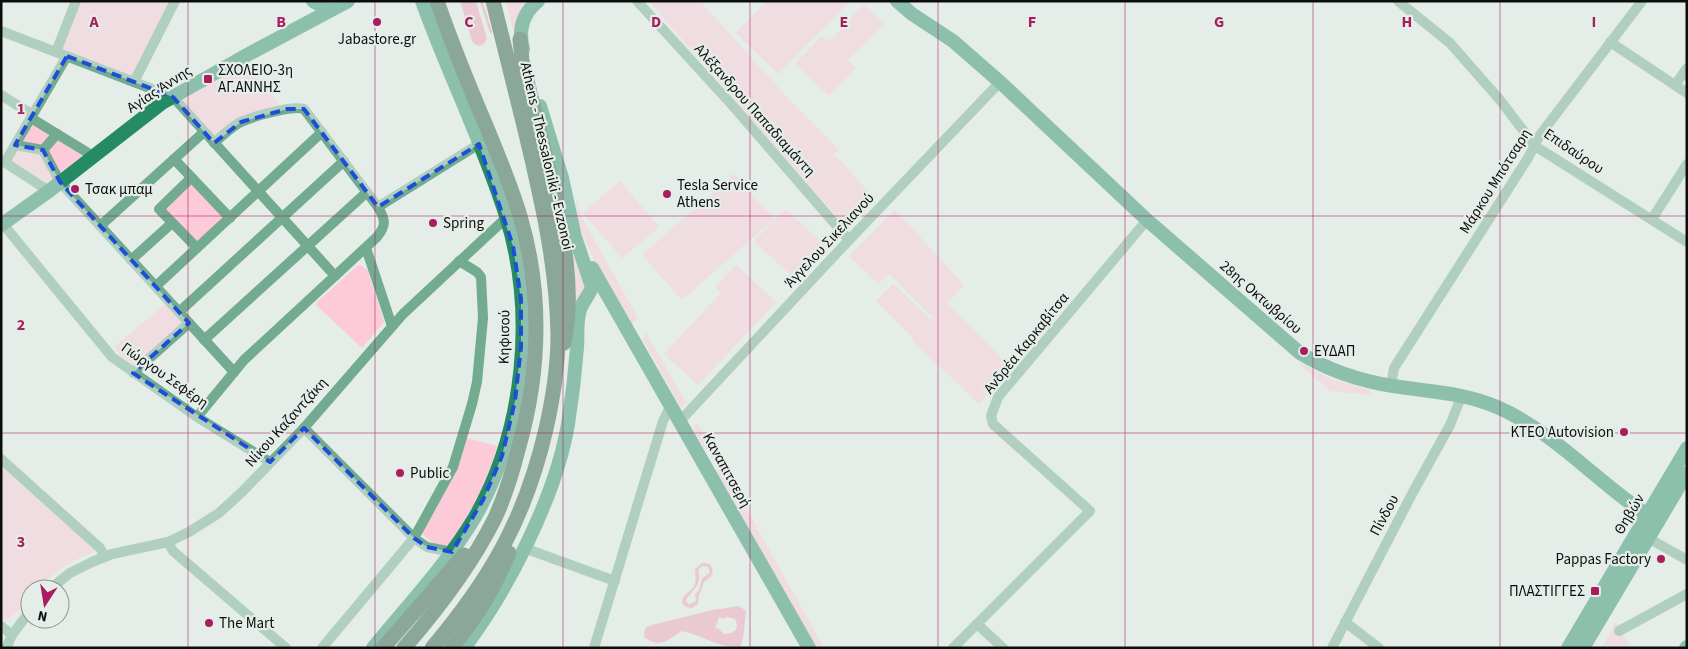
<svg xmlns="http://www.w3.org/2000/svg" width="1688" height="649" font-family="'Source Sans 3',sans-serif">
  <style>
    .green { fill: #fdcad9 }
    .water { fill: #f19eb8; fill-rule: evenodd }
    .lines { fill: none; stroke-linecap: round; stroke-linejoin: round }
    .stream { stroke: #f19eb8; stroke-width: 2.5 }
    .river { stroke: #f19eb8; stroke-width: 15 }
    .street { stroke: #72ab8f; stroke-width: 10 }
    .secondary { stroke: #258b64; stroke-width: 14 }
    .highway { stroke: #21523c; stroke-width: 15 }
    .marked { fill: none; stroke: #1d4ed8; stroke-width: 4; stroke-dasharray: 10 6; stroke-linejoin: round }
    .grid { fill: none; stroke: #a91c5d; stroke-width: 1; stroke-opacity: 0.55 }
    .poi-dot { fill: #a91c5d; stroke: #e4ede8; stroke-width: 2 }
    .labels { text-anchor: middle; stroke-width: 4.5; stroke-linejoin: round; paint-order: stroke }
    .poi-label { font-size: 15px; fill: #0c0e0d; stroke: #e4ede8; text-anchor: start }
    .street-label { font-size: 15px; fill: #0c0e0d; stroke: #e4ede8 }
    .grid-label { font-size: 16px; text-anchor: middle; font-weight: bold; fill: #a91c5d; stroke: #e4ede8; stroke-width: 4.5; stroke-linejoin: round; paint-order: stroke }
  </style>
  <rect width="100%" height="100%" fill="#e4ede8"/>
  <g class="green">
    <polygon points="79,1 172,1 133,78 59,50"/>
    <polygon points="506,1 530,1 514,34"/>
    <polygon points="649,1 700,1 786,96 839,150 805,181"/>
    <polygon points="767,1 850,1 778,74 736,33"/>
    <polygon points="864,4 884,23 848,60 856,68 829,96 795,64 822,36 829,42"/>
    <polygon points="245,61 279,105 238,118 214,136 179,98"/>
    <polygon points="32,123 82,156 47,183 10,160"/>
    <polygon points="835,155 876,200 847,227 805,182"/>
    <polygon points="734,174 774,219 682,300 642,255"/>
    <polygon points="191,178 230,218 197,248 159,209"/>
    <polygon points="620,181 659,227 622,258 583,213"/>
    <path d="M576 199 582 218 638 318 632 324C613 290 574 238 576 199Z"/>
    <polygon points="785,209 828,248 797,281 754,241"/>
    <polygon points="895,210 964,285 947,304 1010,367 979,404 912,340 913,338 876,301 893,284 931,320 933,318 889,274 878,284 849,256"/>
    <polygon points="572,253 586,289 575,304"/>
    <polygon points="361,265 368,271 384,322 362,348 315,304 357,266"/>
    <polygon points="736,265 776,302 698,385 664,354 721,293 715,287"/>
    <polygon points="165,304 184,325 136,368 125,360 114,347"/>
    <polygon points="646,333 686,402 681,408 643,340"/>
    <polygon points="1298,363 1303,364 1328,378 1369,390 1371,395 1330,391"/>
    <polygon points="697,422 713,449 704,449 693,430"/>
    <path d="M467 438 497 446 496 451 481 492 450 546C438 545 429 543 422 533Z"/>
    <polygon points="721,463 824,648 816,648 741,514 716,473"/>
    <path d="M1 467 95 550 93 553C71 560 54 572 38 589H30V598L11 618 5 620 1 618Z"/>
    <polygon points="1615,623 1618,625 1631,648 1602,648"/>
  </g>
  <g class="water">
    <path d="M702 563 710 564C716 573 711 577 704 582L701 591 699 594 698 604 692 608 686 607 682 603C682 593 691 593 694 586 697 580 695 575 695 569ZM702 566 708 567 710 573 702 578 699 590 695 595 696 601 690 604 687 603 686 599C694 590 703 582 698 570Z"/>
    <path d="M739 606 746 611 743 638 740 648C720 648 702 635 682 631 668 640 660 649 644 637L645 628 652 625 713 610ZM719 617 723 619 727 617 735 619 737 624 736 630 731 633 724 634 718 628 715 629Z"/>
  </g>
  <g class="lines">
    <polyline class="stream" points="481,1 491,32"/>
    <polyline class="river" points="468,1 479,38"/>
    <g class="street">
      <polyline points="637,1 732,105 849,240"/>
      <polyline points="1398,1 1450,43 1500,100 1535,146 1687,242"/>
      <polyline points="1,31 173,97 335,276"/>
      <polyline points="1610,42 1687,93"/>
      <polyline points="56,52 76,1"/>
      <polyline points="134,82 175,1"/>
      <polyline points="1675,85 1687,68"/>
      <polyline points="1,95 33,115"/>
      <polyline points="31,118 93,156"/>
      <polyline points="15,145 43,150"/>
      <polyline points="43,150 60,182 234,372"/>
      <polyline points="43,150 57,134"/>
      <polyline points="174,159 230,218"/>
      <polyline points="1,160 49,191"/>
      <polyline points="5,162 67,56"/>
      <polyline points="191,178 159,209 197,248"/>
      <polyline points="378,207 479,144"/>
      <polyline points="1652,219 1687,164"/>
      <polyline points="3,224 112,357 197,417 270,462"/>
      <polyline points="100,226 204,132"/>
      <polyline points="366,248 392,326"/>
      <polyline points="131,260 172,223"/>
      <polyline points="156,286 322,132"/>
      <polyline points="179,312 344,161"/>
      <polyline points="204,340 367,192"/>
      <polyline points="133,373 189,323"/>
      <polyline points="1391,386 1394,368 1528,158 1540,135 1642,1"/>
      <path d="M197 417 244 360 377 237C387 225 385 219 378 207L304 109C293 105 250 117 239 123 230 128 222 136 214 143"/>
      <polyline points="680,421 849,240 1000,82"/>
      <polyline points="304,428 414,538 427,547 452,552"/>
      <polyline points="1,459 100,548 105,557"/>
      <polyline points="1648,538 1687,560"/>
      <polyline points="168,542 173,551 286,648"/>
      <polyline points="524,548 615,581"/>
      <polyline points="50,589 70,573 92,562 112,554 168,542 189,532 219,513 242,492 304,428 403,314 506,218"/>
      <polyline points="1345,622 1379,648"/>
      <polyline points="977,624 1003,648"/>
      <polyline points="1,626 12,635"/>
      <polyline points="1619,631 1687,594"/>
      <polyline points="6,648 12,635 30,611"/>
      <polyline points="322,648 414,538 453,467 472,404 477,382 483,318 481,277 477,272 459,261"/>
      <polyline points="594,648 663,421 671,405"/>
      <polyline points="953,648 1090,511 993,424 991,416 998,397 1147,220"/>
      <polyline points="1332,648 1413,492 1450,425 1462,395"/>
    </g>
    <g class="secondary">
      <polyline points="313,1 324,7 328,11"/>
      <path d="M897 1 912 14 953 41 1000 82 1147 220 1300 353C1328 370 1360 381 1393 386 1430 392 1462 392 1497 407 1557 433 1602 488 1658 522"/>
      <path d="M523 49C518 30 522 14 538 1"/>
      <polyline points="1,225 49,191 162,103 245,56 348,1"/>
      <polyline points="592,268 809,648"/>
      <path d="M373 648C408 605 447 564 475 517 525 429 536 312 506 216 483 143 448 73 422 1"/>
      <path d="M464 648C508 590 556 496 568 424 572 399 575 374 577 348 578 336 576 322 580 310 582 302 589 296 592 287L575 237 562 178 540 106"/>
      <polyline points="1568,648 1687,448"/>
      <polyline points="1583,648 1687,473"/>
      <polyline points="1686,648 1687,647"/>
    </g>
    <g class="highway">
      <path d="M520 39 522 61C532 100 542 140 551 180 563 233 575 290 564 343"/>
      <polyline points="383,648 464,555"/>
      <path d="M404 648C439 608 471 566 495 518 505 496 512 474 518 450 540 373 543 294 520 216 511 186 499 157 487 128 469 86 452 44 437 1"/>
      <path d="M432 648C491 578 525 519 546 429 553 398 558 367 558 335 557 265 541 197 525 130 514 87 504 44 493 1"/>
      <path d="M451 648C475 620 495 587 509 553"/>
    </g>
  </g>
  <path d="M0 0H1688V649H0ZM67 56 173 97 214 143 241 122 287 109H304L378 207 479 144 513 246 521 299V347L515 401 502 456 483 500 452 552 427 547 414 538 304 428 270 462 133 373 189 323 60 182 43 150 15 145Z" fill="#e4ede8" fill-opacity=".55" fill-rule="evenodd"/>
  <path class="marked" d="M67 56 173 97 214 143 241 122 287 109H304L378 207 479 144 513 246 521 299V347L515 401 502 456 483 500 452 552 427 547 414 538 304 428 270 462 133 373 189 323 60 182 43 150 15 145Z"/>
  <path class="grid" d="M188 1V648M375 1V648M563 1V648M750 1V648M938 1V648M1125 1V648M1313 1V648M1500 1V648M1 216H1687M1 433H1687"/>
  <g class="poi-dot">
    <circle cx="377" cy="22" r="5"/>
    <rect x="203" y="74" width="10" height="10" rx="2.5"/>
    <circle cx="75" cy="189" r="5"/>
    <circle cx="667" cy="194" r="5"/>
    <circle cx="433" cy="223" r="5"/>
    <circle cx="1304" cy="351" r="5"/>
    <circle cx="1624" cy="432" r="5"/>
    <circle cx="400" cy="473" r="5"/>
    <circle cx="1661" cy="559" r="5"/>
    <rect x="1590" y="586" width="10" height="10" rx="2.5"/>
    <circle cx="209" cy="623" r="5"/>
  </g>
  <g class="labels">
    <g class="poi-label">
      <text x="377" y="44" text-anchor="middle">Jabastore.gr</text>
      <text x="218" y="75">ΣΧΟΛΕΙΟ-3η<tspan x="218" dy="17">ΑΓ.ΑΝΝΗΣ</tspan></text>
      <text x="677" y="190">Tesla Service<tspan x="677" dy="17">Athens</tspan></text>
      <text x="85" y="194">Τσακ μπαμ</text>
      <text x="443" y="228">Spring</text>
      <text x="1314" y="356">ΕΥΔΑΠ</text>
      <text x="1614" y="437" text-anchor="end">ΚΤΕΟ Autovision</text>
      <text x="410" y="478">Public</text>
      <text x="1651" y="564" text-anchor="end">Pappas Factory</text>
      <text x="1585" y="596" text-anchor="end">ΠΛΑΣΤΙΓΓΕΣ</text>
      <text x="219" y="628">The Mart</text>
    </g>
    <g class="street-label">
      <text transform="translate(159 89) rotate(-33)" y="5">Αγίας Άννης</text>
      <text transform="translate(755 110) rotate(48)" y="5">Αλέξανδρου Παπαδιαμάντη</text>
      <text transform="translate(1574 151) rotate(34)" y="5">Επιδαύρου</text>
      <text transform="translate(547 156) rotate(77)" y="5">Athens - Thessaloniki - Evzonoi</text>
      <text transform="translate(1495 181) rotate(-58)" y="5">Μάρκου Μπότσαρη</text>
      <text transform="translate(829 240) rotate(-47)" y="5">Άγγελου Σικελιανού</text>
      <text transform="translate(1261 297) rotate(41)" y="5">28ης Οκτωβρίου</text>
      <text transform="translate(504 337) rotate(-89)" y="5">Κηφισού</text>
      <text transform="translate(1026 343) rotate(-51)" y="5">Ανδρέα Καρκαβίτσα</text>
      <text transform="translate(165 375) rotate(35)" y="5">Γιώργου Σεφέρη</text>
      <text transform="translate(286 422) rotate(-48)" y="5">Νίκου Καζαντζάκη</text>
      <text transform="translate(727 470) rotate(61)" y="5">Καναπιτσερή</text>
      <text transform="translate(1629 514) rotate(-59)" y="5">Θηβών</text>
      <text transform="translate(1384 515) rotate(-62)" y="5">Πίνδου</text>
    </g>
  </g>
  <g class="grid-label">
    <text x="94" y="27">A</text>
    <text x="281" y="27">B</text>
    <text x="469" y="27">C</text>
    <text x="656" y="27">D</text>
    <text x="844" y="27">E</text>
    <text x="1032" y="27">F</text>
    <text x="1219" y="27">G</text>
    <text x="1407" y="27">H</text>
    <text x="1594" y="27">I</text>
    <text x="21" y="114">1</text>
    <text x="21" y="330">2</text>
    <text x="21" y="547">3</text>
  </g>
  <rect width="1688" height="649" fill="none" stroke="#0c0e0d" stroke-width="5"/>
  <g transform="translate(45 604) rotate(192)"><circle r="24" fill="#e4ede8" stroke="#8e9490"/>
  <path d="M0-4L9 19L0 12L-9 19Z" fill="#a91c5d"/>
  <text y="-8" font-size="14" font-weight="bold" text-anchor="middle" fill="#0c0e0d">N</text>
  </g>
</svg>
